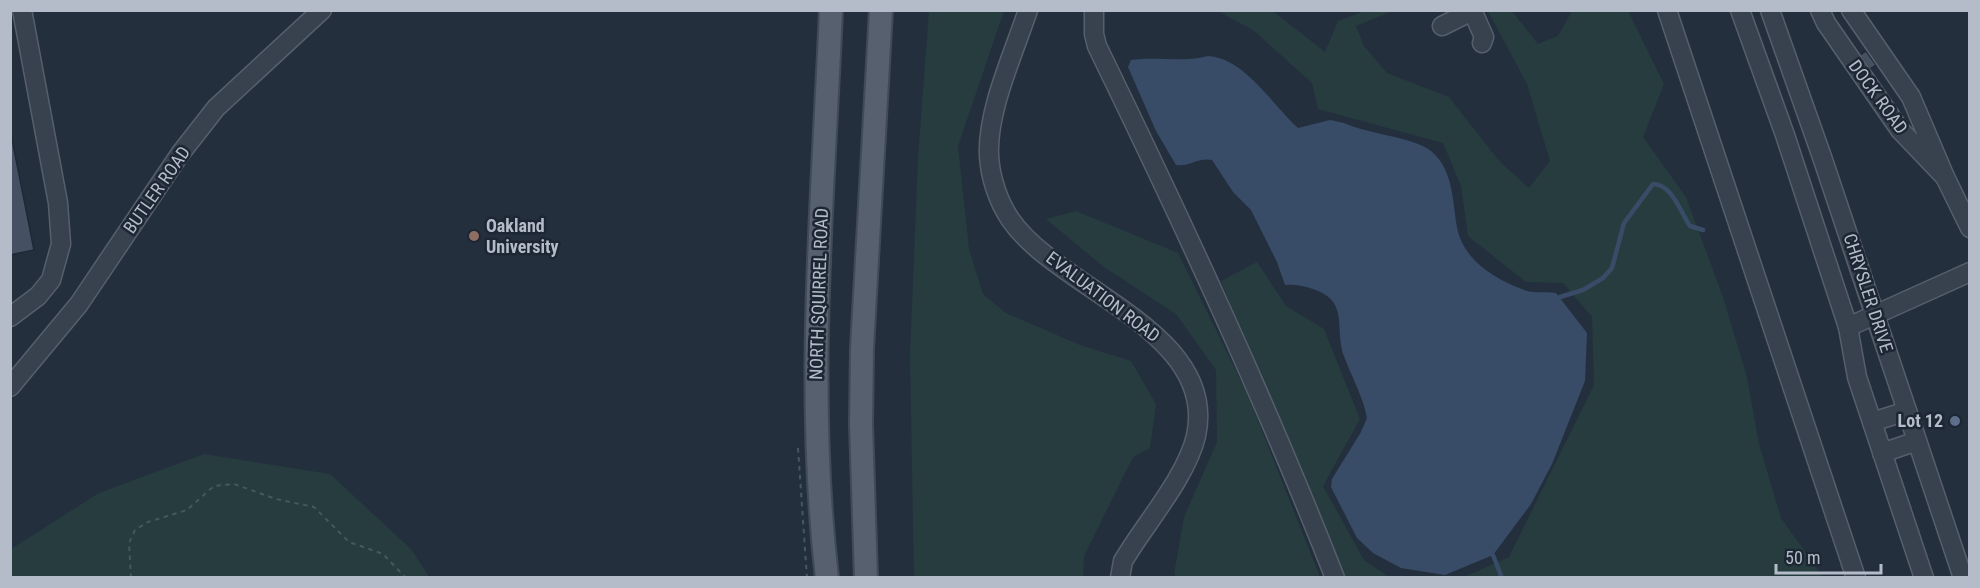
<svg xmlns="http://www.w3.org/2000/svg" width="1980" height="588" font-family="'Roboto Condensed',sans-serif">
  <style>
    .green { fill: #263c3f }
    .water { fill: #394c67 }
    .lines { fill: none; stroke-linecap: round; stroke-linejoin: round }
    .stream { stroke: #394c67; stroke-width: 4.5 }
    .building { fill: #455162; stroke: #1f2835; stroke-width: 1.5 }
    .minor-casing { stroke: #565f6c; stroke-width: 21 }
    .major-casing { stroke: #414a57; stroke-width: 26 }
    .path { stroke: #44595c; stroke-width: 2; stroke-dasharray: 4.5 4.5; stroke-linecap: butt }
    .minor { stroke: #38414e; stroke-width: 18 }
    .major { stroke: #56606e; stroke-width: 22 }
    .education-dot { fill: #8d6e63; stroke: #1d2633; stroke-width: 2 }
    .service-dot { fill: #5c6f8a; stroke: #1d2633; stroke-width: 2 }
    .labels { text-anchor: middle; stroke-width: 5; stroke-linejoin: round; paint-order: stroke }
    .street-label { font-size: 18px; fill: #b4bcc9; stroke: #1d2633 }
    .poi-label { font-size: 18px; font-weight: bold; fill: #b4bcc9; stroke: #1d2633; text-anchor: start }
  </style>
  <rect width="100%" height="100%" fill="#242f3e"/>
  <g class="green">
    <polygon points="929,11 1004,11 958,146 969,249 983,294 1006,313 1080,345 1131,361 1156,404 1150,448 1133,457 1084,556 1083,577 914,577 910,355 918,157"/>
    <polygon points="1218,11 1273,11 1325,52 1338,21 1365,11 1393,11 1356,26 1364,46 1387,73 1449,97 1500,162 1529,188 1550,161 1527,84 1488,11 1512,11 1538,44 1558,36 1572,11 1628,11 1664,84 1643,137 1686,197 1723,297 1747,377 1759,444 1781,518 1823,577 1464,577 1509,557 1594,385 1592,317 1563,283 1526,282 1468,236 1461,186 1443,143 1318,109 1312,83 1253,30"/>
    <polygon points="1076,211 1178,253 1247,393 1320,577 1176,577 1174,574 1184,517 1217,442 1216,370 1176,314 1104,267 1046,219"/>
    <polygon points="1257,262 1286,306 1324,329 1360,419 1323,486 1364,560 1389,577 1344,577 1221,281"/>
    <polygon points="204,454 330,474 412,550 429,577 11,577 11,549 99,493"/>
  </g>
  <path class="water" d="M1208 56C1245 58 1273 106 1298 128L1330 120 1344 123C1367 134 1414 137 1431 151 1455 171 1452 205 1458 232 1466 262 1497 280 1524 290 1535 294 1545 291 1556 293L1587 333 1585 381 1552 464 1531 504 1493 555 1445 575 1401 568 1373 553 1357 538 1331 487 1332 479 1361 432 1367 418C1363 396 1351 376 1344 356 1334 328 1350 301 1313 289 1304 286 1295 284 1285 285L1277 262 1251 210 1233 192 1212 160C1198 157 1189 167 1176 165L1156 131 1128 67 1131 60C1159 56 1179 63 1208 56Z"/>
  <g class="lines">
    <g class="stream">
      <path d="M1560 297 1583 290 1603 278 1612 268 1624 223 1653 184C1672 184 1681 213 1690 226L1703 230"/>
      <polyline points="1493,555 1502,578"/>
    </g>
  </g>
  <g class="building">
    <polygon points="1866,51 1876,65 1870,69 1860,55"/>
    <polygon points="10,129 34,250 10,255"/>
  </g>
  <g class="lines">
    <defs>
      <g id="minor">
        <path d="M1028 10C1014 53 987 110 989 155 990 177 998 201 1010 219 1058 290 1219 331 1196 436 1187 474 1151 517 1130 550L1123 561 1120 578"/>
        <path d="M1094 10V34L1097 46C1182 221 1264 397 1335 578"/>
        <polyline points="1472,10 1484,37 1482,43"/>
        <polyline points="1667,10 1856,578"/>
        <polyline points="1740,10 1785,135 1848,327 1857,377 1924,578"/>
        <polyline points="1770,10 1822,157 1963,578"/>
        <polyline points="1820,10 1826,23 1900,130 1945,177 1911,97 1851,10"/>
        <polyline points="1442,26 1472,11"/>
        <polyline points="1945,177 1970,228"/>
        <polyline points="10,317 38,296 51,280 61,244 58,203 22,10"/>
        <polyline points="1848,327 1970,272"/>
        <polyline points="10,387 79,304 180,154 216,108 322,10"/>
        <polyline points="1872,422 1907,411"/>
        <polyline points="1882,453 1917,441"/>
      </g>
      <g id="major">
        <path d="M827 578C805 389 823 199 831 10"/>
        <polyline points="866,578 861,424 862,348 881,10"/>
      </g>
    </defs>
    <use href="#minor" class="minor-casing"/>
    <use href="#major" class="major-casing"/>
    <g class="path">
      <polyline points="798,448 807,578"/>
      <polyline points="131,578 129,543 135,530 148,522 187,510 214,486 234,484 276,499 314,507 349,542 383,554 406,578"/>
    </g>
    <use href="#minor" class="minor"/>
    <use href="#major" class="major"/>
  </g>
  <circle class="education-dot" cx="474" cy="236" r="6"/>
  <circle class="service-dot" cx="1955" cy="421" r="6"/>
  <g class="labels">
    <g class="street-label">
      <text transform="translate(1878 97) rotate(54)" y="6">DOCK ROAD</text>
      <text transform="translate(157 190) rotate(-55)" y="6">BUTLER ROAD</text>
      <text transform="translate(1868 293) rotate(72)" y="6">CHRYSLER DRIVE</text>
      <text transform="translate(819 294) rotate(-88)" y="6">NORTH SQUIRREL ROAD</text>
      <text transform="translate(1103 297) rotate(37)" y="6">EVALUATION ROAD</text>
    </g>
    <g class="poi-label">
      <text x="486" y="232">Oakland<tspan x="486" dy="21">University</tspan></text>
      <text x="1943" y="427" text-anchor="end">Lot 12</text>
    </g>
  </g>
  <rect width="1980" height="588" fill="none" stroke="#b4bcc9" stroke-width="24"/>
  <path d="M1776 564v9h105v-9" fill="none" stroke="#b4bcc9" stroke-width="3"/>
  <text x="1785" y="564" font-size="18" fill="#b4bcc9" stroke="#1d2633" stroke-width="4.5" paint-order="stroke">50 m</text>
</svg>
